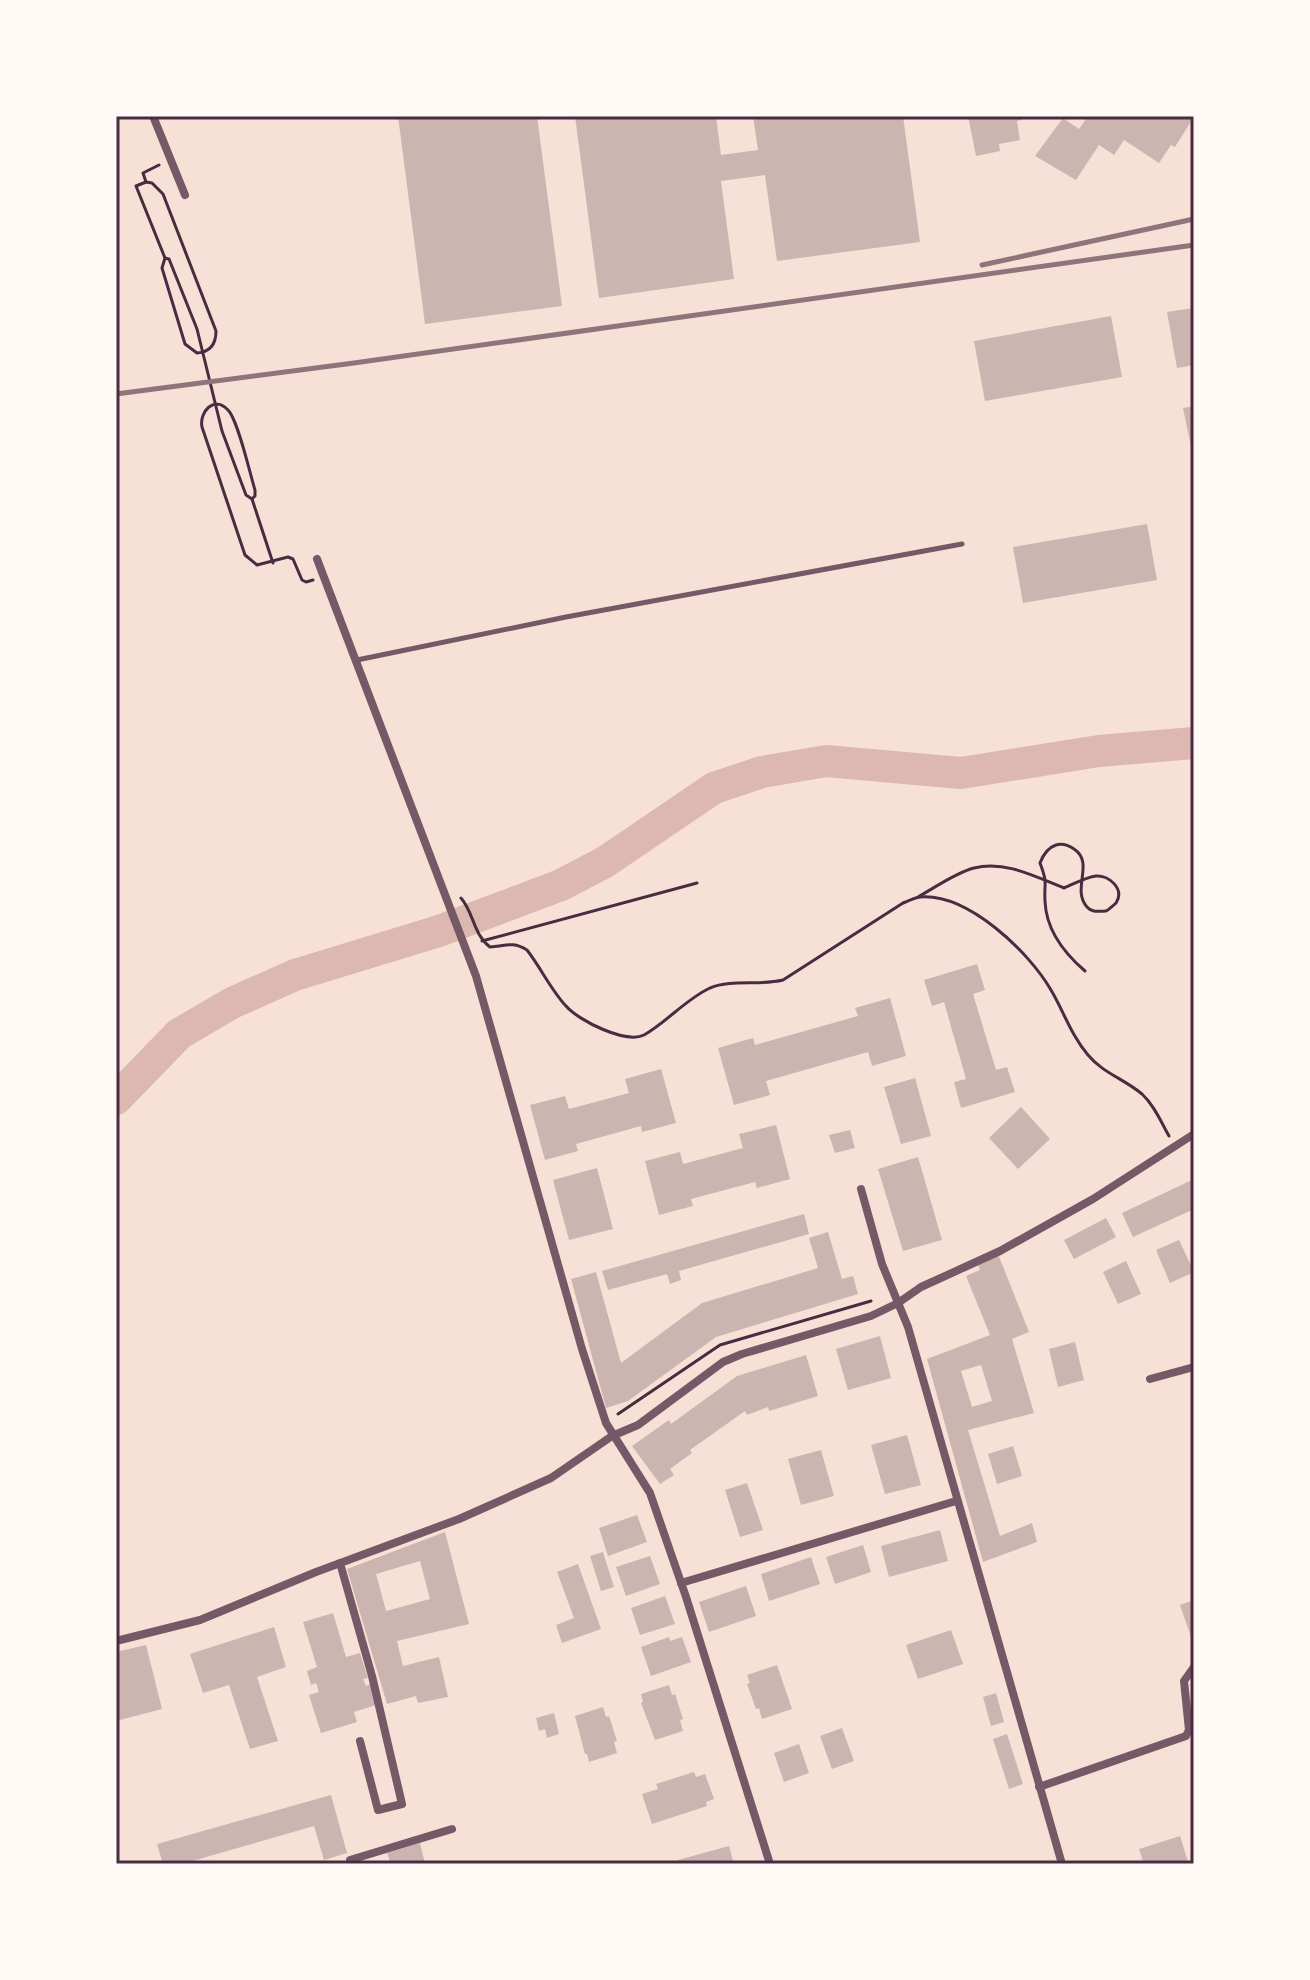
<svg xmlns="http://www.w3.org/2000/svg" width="1310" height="1980" font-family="'Archivo Narrow',sans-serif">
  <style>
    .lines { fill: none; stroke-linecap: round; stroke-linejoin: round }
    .river { stroke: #dcb8b0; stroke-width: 32 }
    .building { fill: #ccb4b1; fill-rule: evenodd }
    .path { stroke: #4a2c40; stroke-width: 3 }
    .service { stroke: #755966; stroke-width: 5 }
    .minor { stroke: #755966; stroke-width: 8 }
    .rail { stroke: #8f747c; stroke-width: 5 }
    .neatline { fill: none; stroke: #4a2c40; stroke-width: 3 }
  </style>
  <rect width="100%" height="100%" fill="#f7e1d7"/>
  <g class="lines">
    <polyline class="river" points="116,1099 179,1034 232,1003 295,975 439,931 561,885 605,862 714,788 762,772 826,761 961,773 1099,751 1194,743"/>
  </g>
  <g class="building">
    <polygon points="398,116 537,116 562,306 425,324"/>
    <polygon points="575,116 716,116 721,155 758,150 753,116 903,116 920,242 777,261 765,175 721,181 734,279 599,298"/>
    <polygon points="968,116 1022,116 1022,120 1017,121 1020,140 999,144 1000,151 976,156"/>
    <polygon points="1088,116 1186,116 1192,120 1175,147 1171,145 1159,163 1124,140 1114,155 1099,145 1076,180 1035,156 1063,118 1079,129"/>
    <polygon points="1194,308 1194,365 1177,368 1167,312"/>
    <polygon points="1111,316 1122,377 985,401 974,341"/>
    <polygon points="1194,406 1194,456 1193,456 1183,408"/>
    <polygon points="1147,524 1157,580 1023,603 1013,547"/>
    <polygon points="977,964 985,990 973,994 996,1070 1007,1067 1015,1092 961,1108 954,1082 966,1079 944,1002 932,1006 924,980"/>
    <polygon points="890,998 906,1056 872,1066 868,1052 766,1081 770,1095 734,1105 718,1048 753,1038 755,1045 858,1016 855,1008"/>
    <polygon points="661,1069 676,1123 642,1132 641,1126 576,1144 578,1151 545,1160 530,1105 565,1096 569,1109 629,1093 625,1079"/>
    <polygon points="915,1078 931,1136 901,1144 884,1087"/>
    <polygon points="1021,1107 1050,1139 1018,1169 989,1138"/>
    <polygon points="776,1125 790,1179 757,1188 755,1182 691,1199 693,1206 659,1215 645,1161 680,1152 683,1164 743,1148 739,1134"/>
    <polygon points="850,1130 855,1148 835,1153 829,1135"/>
    <polygon points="918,1157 942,1240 903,1251 878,1169"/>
    <polygon points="597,1168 613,1229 569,1240 553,1180"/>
    <polygon points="1194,1179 1194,1209 1133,1237 1122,1213"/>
    <polygon points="804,1214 809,1234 679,1271 681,1280 670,1284 667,1274 608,1290 602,1271"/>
    <polygon points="1106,1218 1116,1237 1074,1259 1064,1240"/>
    <polygon points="828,1232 842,1279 853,1276 858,1294 716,1337 628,1401 606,1408 571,1279 596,1272 621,1363 702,1303 818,1268 809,1238"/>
    <polygon points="1179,1240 1194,1272 1170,1283 1156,1250"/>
    <path d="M998 1254 1029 1332 1012 1339 1034 1413 968 1430 1000 1536 1032 1523 1037 1542 983 1562 927 1359 990 1335 966 1276 980 1270 977 1262ZM981 1365 992 1401 972 1407 961 1371Z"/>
    <polygon points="1126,1261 1141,1294 1118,1304 1103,1272"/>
    <polygon points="880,1336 891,1378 848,1390 836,1349"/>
    <polygon points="1075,1342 1084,1380 1058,1387 1049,1349"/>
    <polygon points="806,1355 818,1396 769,1411 768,1407 747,1415 745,1411 690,1450 692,1453 670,1469 674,1475 660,1484 632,1446 669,1420 671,1424 737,1376"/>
    <polygon points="907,1435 921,1485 885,1494 871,1445"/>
    <polygon points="1013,1446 1022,1476 997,1484 988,1454"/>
    <polygon points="821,1450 834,1496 801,1505 788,1459"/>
    <polygon points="747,1483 763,1530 740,1537 725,1490"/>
    <polygon points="637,1515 647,1542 608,1556 599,1528"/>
    <polygon points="940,1530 948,1561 889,1577 881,1546"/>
    <path d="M445 1532 469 1624 397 1641 403 1666 439 1657 448 1697 418 1703 416 1696 387 1704 347 1569ZM420 1561 430 1599 386 1611 376 1574Z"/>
    <polygon points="863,1545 871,1572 835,1584 826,1557"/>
    <polygon points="603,1552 614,1587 601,1591 590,1556"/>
    <polygon points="650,1556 660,1584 626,1596 616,1567"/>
    <polygon points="811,1557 820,1584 769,1601 761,1574"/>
    <polygon points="578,1564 601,1629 562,1643 556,1625 574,1618 557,1572"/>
    <polygon points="746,1586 756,1616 709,1632 699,1602"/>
    <polygon points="665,1596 675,1624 640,1635 631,1608"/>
    <polygon points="1194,1600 1194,1636 1191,1637 1180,1605"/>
    <polygon points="333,1613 346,1657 360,1653 368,1678 363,1679 366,1686 370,1684 376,1705 354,1712 357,1722 321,1733 309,1695 319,1692 316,1683 311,1685 307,1671 317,1667 303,1622"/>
    <polygon points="274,1627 286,1667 257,1677 278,1741 250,1749 229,1685 203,1693 190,1654"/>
    <polygon points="951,1630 963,1664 918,1679 906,1645"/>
    <polygon points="669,1637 670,1641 682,1637 691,1662 651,1676 641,1647"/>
    <polygon points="146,1645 162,1709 116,1721 116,1652"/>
    <polygon points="777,1665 792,1709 762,1719 759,1708 756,1709 747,1684 750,1683 747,1675"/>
    <polygon points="669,1685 672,1695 675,1694 683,1719 680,1720 683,1731 655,1740 641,1703 643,1702 641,1694"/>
    <polygon points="996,1693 1004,1722 991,1726 983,1697"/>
    <polygon points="603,1707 606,1717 609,1716 617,1741 614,1742 617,1753 589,1762 587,1754 585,1754 575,1716"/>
    <polygon points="554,1713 559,1734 547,1738 545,1729 539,1731 536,1718"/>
    <polygon points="842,1728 854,1761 832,1769 820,1736"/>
    <polygon points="1007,1734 1023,1784 1009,1789 993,1739"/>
    <polygon points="799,1744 809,1773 784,1782 774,1753"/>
    <polygon points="694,1772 696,1777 705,1774 714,1799 706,1802 707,1806 652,1824 642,1794 658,1789 656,1784"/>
    <polygon points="331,1795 347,1853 324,1860 314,1826 182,1864 163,1864 157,1844"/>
    <polygon points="1180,1836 1188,1862 1144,1864 1139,1849"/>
    <polygon points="420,1843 425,1864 391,1864 387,1853"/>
    <polygon points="729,1846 734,1864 679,1864 678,1860"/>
  </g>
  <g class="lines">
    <g class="path">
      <path d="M159 165 143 173 146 182 152 183 163 194 216 331C216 344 210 352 197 353L185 344 162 268 165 258 169 259 197 329 222 431 246 495 252 499 255 496V490C250 474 238 420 228 410 214 395 199 412 202 427L245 555 257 565 288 557 293 559 302 580 306 582 313 580"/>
      <polyline points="146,182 136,186 165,258"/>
      <polyline points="252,499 273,563"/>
      <path d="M918 897C936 887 955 873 974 868 1005 860 1036 877 1064 888 1074 884 1086 877 1096 876 1109 875 1125 889 1116 903 1115 904 1107 911 1106 911 1099 911 1092 913 1087 907 1071 889 1095 863 1074 849 1068 845 1063 843 1056 845 1047 848 1043 855 1040 863 1048 884 1044 881 1045 901 1046 930 1064 953 1085 971"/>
      <path d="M461 898C474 913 473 934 490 947 506 946 512 941 527 950 541 968 551 990 566 1006 579 1021 626 1044 644 1035 667 1022 686 999 710 988 732 979 759 986 783 980L903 903C908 901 914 898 920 897 968 893 1029 952 1051 990 1064 1012 1071 1035 1088 1055 1103 1073 1124 1079 1142 1094 1154 1105 1161 1122 1169 1136"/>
      <polyline points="482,941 697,883"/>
      <polyline points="618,1414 720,1345 871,1301"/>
    </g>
    <polyline class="service" points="357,660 566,617 962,544"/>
    <g class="minor">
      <polyline points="153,116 185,195"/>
      <polyline points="317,559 476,976 582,1349 606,1423 650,1493 686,1597 770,1864"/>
      <polyline points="861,1189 882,1264 908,1327 1062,1864"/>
      <polyline points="1150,1379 1194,1367"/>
      <polyline points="340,1563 372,1676 402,1804 378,1810 360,1741"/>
      <polyline points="681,1583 956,1501"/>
      <polyline points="116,1641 200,1620 316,1572 459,1519 551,1478 612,1436 638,1425 723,1362 742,1354 871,1316 898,1303 921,1287 1000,1251 1093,1199 1194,1134"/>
      <polyline points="1039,1787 1186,1736 1189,1730 1184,1681 1194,1667"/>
      <polyline points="351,1864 350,1860 452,1829"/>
    </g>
    <g class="rail">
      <polyline points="982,265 1194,219"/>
      <polyline points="116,394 354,363 1194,245"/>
    </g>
  </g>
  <rect width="1310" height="1980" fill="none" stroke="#fffaf5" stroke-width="236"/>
  <rect x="118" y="118" width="1074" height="1744" class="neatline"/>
</svg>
